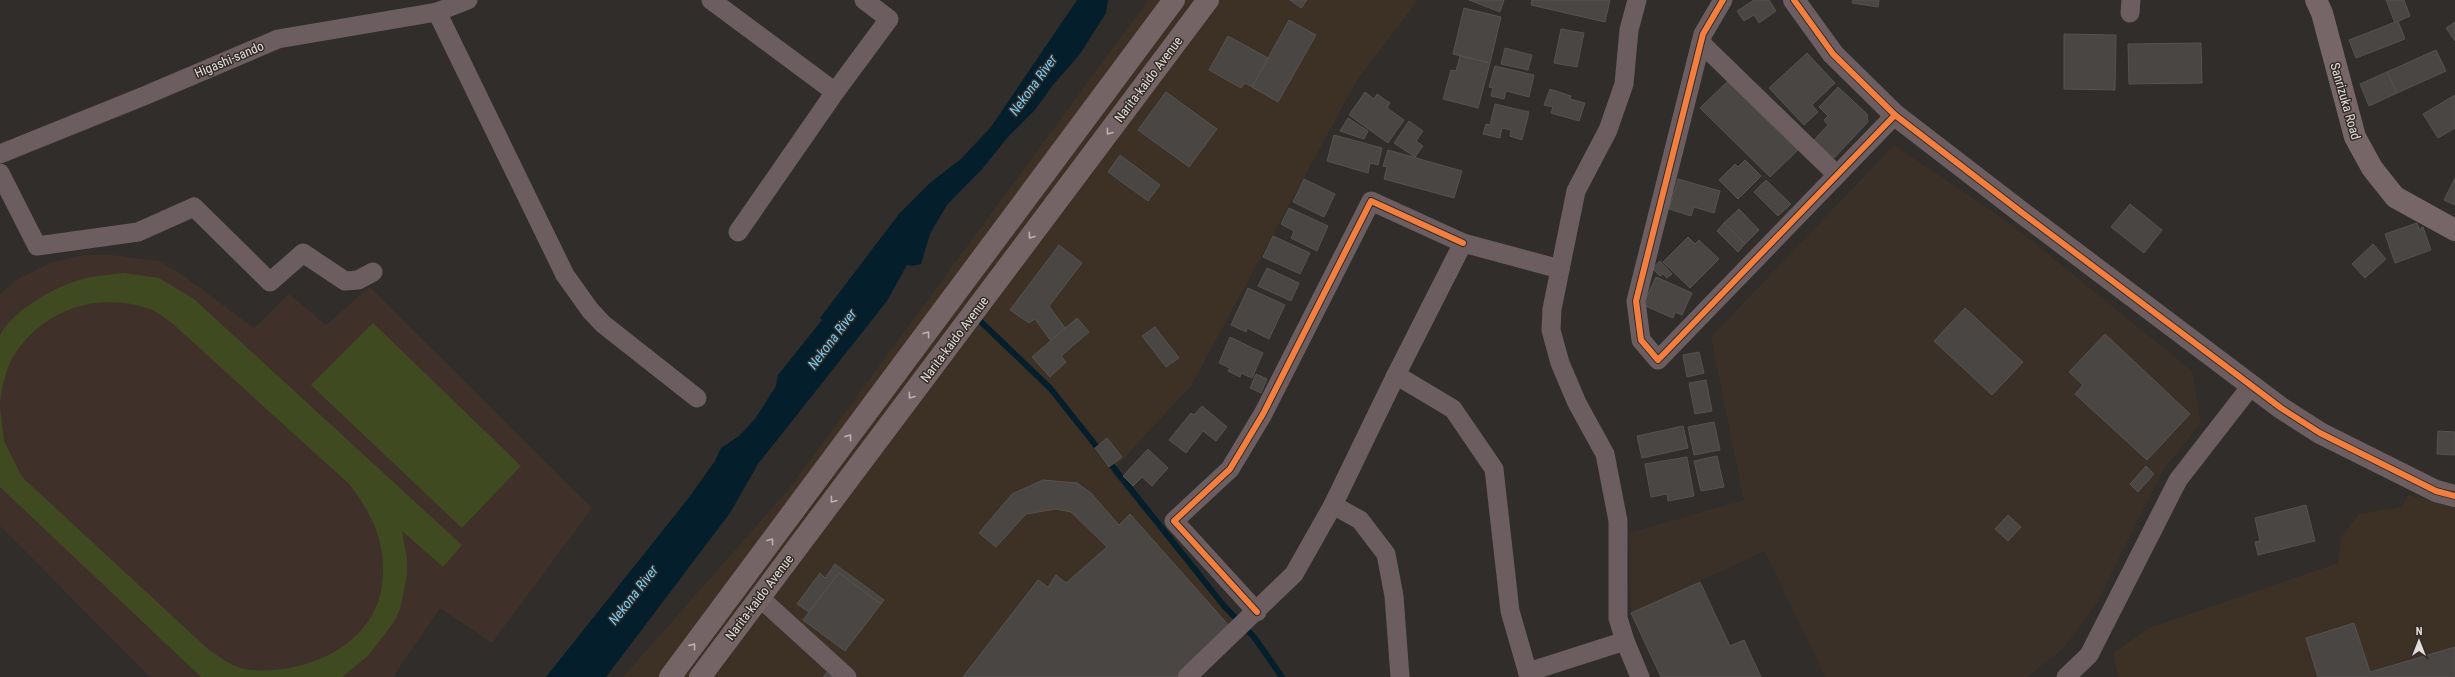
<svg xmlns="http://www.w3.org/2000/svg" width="2455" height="677" font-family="'Roboto Condensed',sans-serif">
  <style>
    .commercial { fill: #3d3125 }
    .built { fill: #3b3027 }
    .education { fill: #40302a }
    .green { fill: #3f4a21 }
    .water { fill: #041f2b }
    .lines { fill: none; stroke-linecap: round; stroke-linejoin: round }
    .stream { stroke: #041f2b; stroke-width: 6 }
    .building { fill: #4a4644; stroke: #555250 }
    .minor { stroke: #6c5d60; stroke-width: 19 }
    .tertiary { stroke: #6c5d60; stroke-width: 22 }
    .primary { stroke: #776668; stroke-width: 22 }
    .trunk { stroke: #756466; stroke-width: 22 }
    .cycleway-casing { stroke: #332c27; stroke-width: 8 }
    .cycleway { stroke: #f27e40; stroke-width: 6 }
    .oneway { stroke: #bbb2b1 }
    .labels { text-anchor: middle; stroke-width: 3; stroke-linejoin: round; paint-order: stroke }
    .street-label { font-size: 13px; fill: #e1dcd9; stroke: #332c27 }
    .water-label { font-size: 14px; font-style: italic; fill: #76cffa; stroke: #332c27 }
  </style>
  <rect width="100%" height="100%" fill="#302d2a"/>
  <g class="commercial">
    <polygon points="1148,0 1418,0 1356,82 1191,386 1111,472 1237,624 1177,677 623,677 788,490"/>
    <polygon points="2408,495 2455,507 2455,677 2118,677 2113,653 2149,628 2338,563 2341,537 2359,514 2402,507"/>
  </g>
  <polygon class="built" points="1894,145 2011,224 2192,371 2201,423 2163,470 2097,603 2064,648 2027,677 1825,677 1765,551 1631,613 1629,533 1744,500 1711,337"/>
  <polygon class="education" points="84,255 112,255 159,261 181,274 254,328 289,294 326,325 370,287 592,508 492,643 440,608 393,677 150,677 0,526 0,294 16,280 52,262"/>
  <g class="green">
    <path d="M124 273 159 278 194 299 462 545 443 567 402 531 407 559V575L400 609 394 622 368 656 342 677H201L0 487V407L4 441 22 477 209 650C220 657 231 666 244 669 298 677 369 650 381 591 389 550 374 515 349 484L173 324C166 319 158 312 150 309 101 291 46 308 16 352 6 367 2 386 0 404 0 391 0 344 0 336 9 314 51 289 73 282 89 276 107 275 124 273Z"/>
    <polygon points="373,323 521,466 462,528 311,385"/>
  </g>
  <polygon class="water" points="1077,0 1108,0 1106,13 1080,54 1053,85 1034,111 1008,137 982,169 947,205 930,234 921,264 912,266 907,265 887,301 758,464 730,513 606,677 546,677 687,500 715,461 721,448 739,436 755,419 776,386 778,375 822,320 820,318 899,214 931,182 961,159 991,127"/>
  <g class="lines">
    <polyline class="stream" points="980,316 978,319 1050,388 1224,606 1254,637 1282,677"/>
  </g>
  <g class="building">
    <polygon points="1290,0 1307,0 1301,8"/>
    <polygon points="1469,0 1504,0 1500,12"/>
    <polygon points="1532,0 1610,0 1605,22 1531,5"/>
    <polygon points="1754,0 1769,0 1776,11 1759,23 1754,15 1744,21 1737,11"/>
    <polygon points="1853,0 1879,0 1878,7 1852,3"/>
    <polygon points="2386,0 2404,0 2410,16 2395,23"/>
    <polygon points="1464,8 1501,17 1490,63 1453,54"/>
    <polygon points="1289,20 1316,35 1278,102 1252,87"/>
    <polygon points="2398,21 2405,39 2356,58 2349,40"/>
    <polygon points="2455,22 2455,41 2446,28"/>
    <polygon points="1561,29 1584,33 1577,67 1554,63"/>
    <polygon points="2064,34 2116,35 2115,90 2064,89"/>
    <polygon points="1228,36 1268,58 1252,87 1245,83 1241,88 1209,70"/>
    <polygon points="2201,43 2202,83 2129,84 2128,44"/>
    <polygon points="1505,48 1532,55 1528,70 1501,64"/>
    <polygon points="2436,50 2446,71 2397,93 2387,72"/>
    <polygon points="1807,53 1835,83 1812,105 1818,112 1804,125 1769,88"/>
    <polygon points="1460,56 1490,63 1478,108 1443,99 1451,70 1456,71"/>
    <polygon points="1495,66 1534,75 1529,97 1506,91 1504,99 1491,96 1493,88 1489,87"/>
    <polygon points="2387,72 2397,93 2369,106 2360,84"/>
    <polygon points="1730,79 1800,148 1770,177 1700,108"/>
    <polygon points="1838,87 1867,114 1868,122 1834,158 1814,140 1828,125 1824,120 1828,116 1819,107"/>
    <polygon points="1550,89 1571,96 1570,99 1585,103 1579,121 1551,113 1553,107 1544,105"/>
    <polygon points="1166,92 1217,129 1189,167 1138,130"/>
    <polygon points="1365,92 1374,99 1377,94 1390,103 1387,108 1404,120 1388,143 1349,115"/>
    <polygon points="2455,95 2455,128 2438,138 2423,114"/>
    <polygon points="1495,104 1529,112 1522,140 1510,136 1511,130 1502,128 1500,138 1483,134 1486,124 1490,125"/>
    <polygon points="1348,118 1368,131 1364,139 1340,131"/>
    <polygon points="1409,121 1423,131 1416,141 1423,146 1415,157 1394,143"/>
    <polygon points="1334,135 1382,148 1378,165 1370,163 1368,173 1327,161"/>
    <polygon points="1388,150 1462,171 1454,198 1384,179 1387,167 1383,166"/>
    <polygon points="1120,155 1160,185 1148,201 1108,172"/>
    <polygon points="1745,160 1761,176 1738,199 1719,180 1735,164 1738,167"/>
    <polygon points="2455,178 2455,205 2444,200"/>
    <polygon points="1304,179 1335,194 1324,217 1293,202"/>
    <polygon points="1678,179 1720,191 1714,213 1694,207 1691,216 1669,209"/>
    <polygon points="1766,180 1791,204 1778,216 1754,192"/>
    <polygon points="2130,204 2162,230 2144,253 2111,227"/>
    <polygon points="1289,208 1328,226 1317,251 1291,238 1294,231 1281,224"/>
    <polygon points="1739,209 1759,230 1745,244 1724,223"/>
    <polygon points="1724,223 1745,244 1738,252 1717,231"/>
    <polygon points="2417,223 2419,229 2423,227 2431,250 2395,263 2385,234"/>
    <polygon points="1273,236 1310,253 1300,274 1263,257"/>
    <polygon points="1688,237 1695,244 1699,240 1719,259 1690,288 1663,262"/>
    <polygon points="2373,244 2386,259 2365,278 2352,264"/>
    <polygon points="1059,245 1082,263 1049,306 1065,328 1051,341 1035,319 1029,323 1010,310"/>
    <polygon points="1660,261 1672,274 1667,278 1663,274 1660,276 1652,268"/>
    <polygon points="1267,268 1299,283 1291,301 1258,286"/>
    <polygon points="1656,277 1692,293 1682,315 1675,312 1673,318 1643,305"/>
    <polygon points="1248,288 1285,305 1269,339 1247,328 1246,332 1231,325"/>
    <polygon points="1965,308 2023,362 1992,395 1934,341"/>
    <polygon points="1077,318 1089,332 1061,356 1066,362 1050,377 1032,357"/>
    <polygon points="1155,327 1179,358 1166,367 1142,336"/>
    <polygon points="2105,334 2190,414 2147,460 2075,394 2083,385 2069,372"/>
    <polygon points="1230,337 1263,353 1252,378 1241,373 1240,377 1228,371 1230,368 1219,363"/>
    <polygon points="1699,352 1704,373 1687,377 1683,355"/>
    <polygon points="1256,374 1267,379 1261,393 1250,388"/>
    <polygon points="1706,380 1712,411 1695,414 1689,383"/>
    <polygon points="1202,406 1227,427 1216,441 1203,431 1186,453 1169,440 1191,413 1194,415"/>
    <polygon points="1714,422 1720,450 1694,455 1688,427"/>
    <polygon points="1683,426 1688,448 1642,458 1637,436"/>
    <polygon points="2438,431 2455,432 2455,455 2437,454"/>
    <polygon points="1107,438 1122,457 1109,467 1095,448"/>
    <polygon points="1148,449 1168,468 1152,486 1142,477 1133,486 1123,476"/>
    <polygon points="1717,456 1724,487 1701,491 1694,461"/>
    <polygon points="1687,457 1694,496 1668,501 1667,494 1651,497 1645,464"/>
    <polygon points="2146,466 2154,474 2138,492 2130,484"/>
    <polygon points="1043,480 1077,483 1091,493 1119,525 1130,514 1231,628 1176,677 963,677 1038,580 1048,587 1056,575 1066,583 1107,547 1071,512 1056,509 1026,514 996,547 979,533 1012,494"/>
    <polygon points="2306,505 2315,541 2258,555 2255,542 2260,541 2255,518"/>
    <polygon points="2008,515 2021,527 2008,541 1995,529"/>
    <polygon points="835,564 884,600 881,604 839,573 809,612 797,604 820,573 825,578"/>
    <polygon points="839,573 881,604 845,651 803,620"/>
    <polygon points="1700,582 1730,646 1744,640 1761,677 1661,677 1631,613"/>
    <polygon points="2354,623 2370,672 2455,647 2455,677 2318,677 2306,638"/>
    <polygon points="828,671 834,677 823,677"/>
  </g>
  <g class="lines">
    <g class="minor">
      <polyline points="711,0 835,92 738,232"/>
      <polyline points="1637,0 1629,30 1624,84 1608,130 1576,191 1552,309 1551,330 1560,363 1577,403 1605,454 1618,521 1618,618 1625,641 1640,677"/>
      <polyline points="1723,0 1703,34 1636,301 1641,340 1658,360 1895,115"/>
      <polyline points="437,12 565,275 590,310 603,324 697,398"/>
      <polyline points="2130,13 2131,0"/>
      <polyline points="1701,43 1837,175"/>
      <polyline points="835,92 889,19 864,0"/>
      <polyline points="0,154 144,96 278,39 437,12 468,0"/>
      <polyline points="0,173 37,246 138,232 194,207 270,282 303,253 345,281 358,280 373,272"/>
      <polyline points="1333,505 1360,520 1386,554 1394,596 1400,677"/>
      <polyline points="759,597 847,677"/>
      <polyline points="1257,612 1174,521 1230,469 1263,414 1371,201 1463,243"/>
      <polyline points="1528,672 1625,641"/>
      <polyline points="1187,677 1294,574 1333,505 1396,375"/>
      <polyline points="1529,677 1510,611 1494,469 1453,409 1396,375 1463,243 1560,269"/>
      <polyline points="2066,677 2089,655 2178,480 2251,386"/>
    </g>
    <polyline class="tertiary" points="1794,0 1833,54 1895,115 2021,212 2281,408 2320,433 2436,491 2455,496"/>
    <polyline class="primary" points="2316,0 2322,13 2355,137 2372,168 2395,197 2455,230"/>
    <g class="trunk">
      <polyline points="670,677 1174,0"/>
      <polyline points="700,677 1208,0"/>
    </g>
    <defs>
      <g id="cycleway">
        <polyline points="1723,0 1703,34 1636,301 1641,340 1658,360 1895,115"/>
        <polyline points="1794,0 1833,54 1895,115 2021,212 2281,408 2320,433 2436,491 2455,496"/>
        <polyline points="1257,612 1174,521 1230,469 1263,414 1371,201 1463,243"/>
      </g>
    </defs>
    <use href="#cycleway" class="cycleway-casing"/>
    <use href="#cycleway" class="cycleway"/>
  </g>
  <defs><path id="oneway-chevron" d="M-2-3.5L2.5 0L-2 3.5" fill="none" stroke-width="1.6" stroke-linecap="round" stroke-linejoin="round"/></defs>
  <g class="oneway">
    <use href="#oneway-chevron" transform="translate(1109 132) rotate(127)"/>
    <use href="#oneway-chevron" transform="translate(1031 236) rotate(126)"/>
    <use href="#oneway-chevron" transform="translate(927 334) rotate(-54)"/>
    <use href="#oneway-chevron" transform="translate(911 396) rotate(127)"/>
    <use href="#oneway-chevron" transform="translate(849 437) rotate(-53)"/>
    <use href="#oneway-chevron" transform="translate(833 500) rotate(127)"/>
    <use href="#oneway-chevron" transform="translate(771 541) rotate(-53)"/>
    <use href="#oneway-chevron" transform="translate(693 646) rotate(-53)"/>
  </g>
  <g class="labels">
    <g class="street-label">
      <text transform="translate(229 59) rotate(-23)" y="5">Higashi-sando</text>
      <text transform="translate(1148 79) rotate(-53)" y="5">Narita-kaido Avenue</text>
      <text transform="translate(2346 101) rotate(74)" y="5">Sanrizuka Road</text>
      <text transform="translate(954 339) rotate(-53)" y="5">Narita-kaido Avenue</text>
      <text transform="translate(759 597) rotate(-53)" y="5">Narita-kaido Avenue</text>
    </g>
    <g class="water-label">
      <text transform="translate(1033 85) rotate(-54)" y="5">Nekona River</text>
      <text transform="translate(832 339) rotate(-53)" y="5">Nekona River</text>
      <text transform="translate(633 595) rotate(-52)" y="5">Nekona River</text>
    </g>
  </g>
  <g transform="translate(2419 641)" stroke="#332c27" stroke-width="3" paint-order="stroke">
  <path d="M0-3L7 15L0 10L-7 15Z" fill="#e1dcd9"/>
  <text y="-6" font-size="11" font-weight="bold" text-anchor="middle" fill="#e1dcd9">N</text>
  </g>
</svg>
